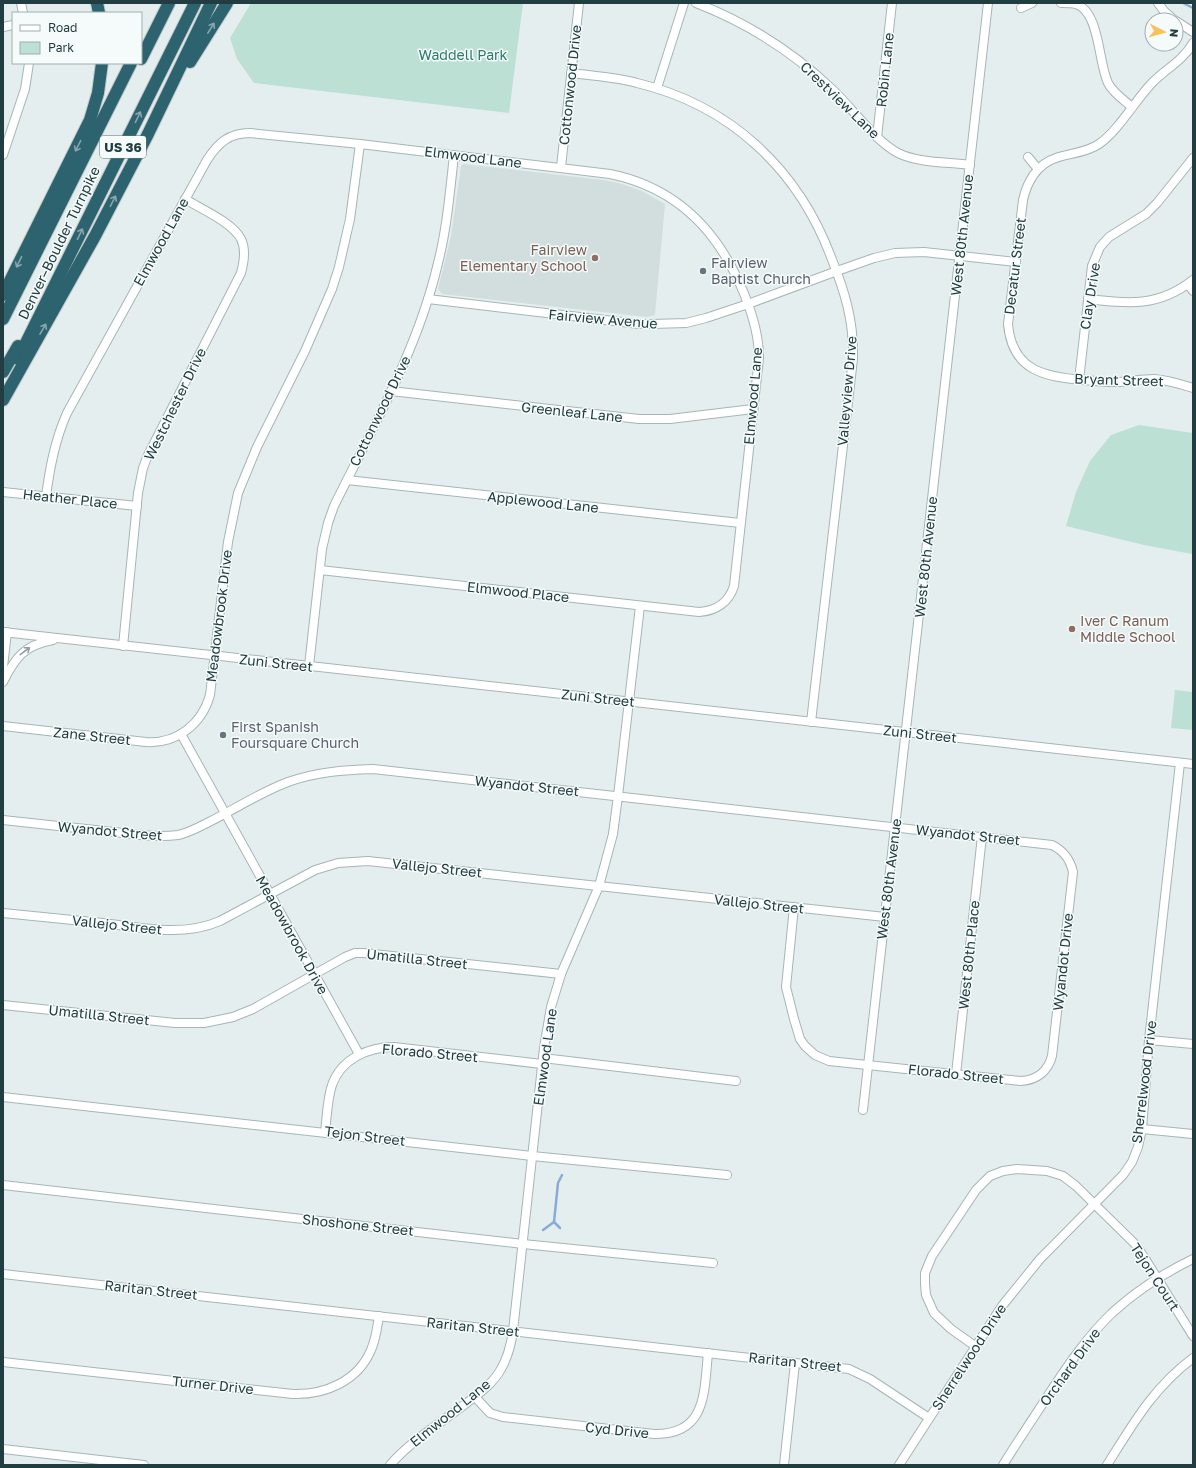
<svg xmlns="http://www.w3.org/2000/svg" width="1196" height="1468" font-family="'Golos Text',sans-serif">
  <style>
    .built { fill: #d2dede }
    .green { fill: #bde0d5 }
    .lines { fill: none; stroke-linecap: round; stroke-linejoin: round }
    .stream { stroke: #8aabd5; stroke-width: 2.5 }
    .minor-casing { stroke: #a6b5b7; stroke-width: 10 }
    .highway-casing { stroke: #c1c9ca; stroke-width: 14 }
    .minor { stroke: #fff; stroke-width: 8 }
    .highway { stroke: #2d626f; stroke-width: 12 }
    .oneway { stroke: #87a6ae }
    .oneway2 { stroke: #909ea0 }
    .education-dot { fill: #8d6e63; stroke: #f5fafa; stroke-width: 1.5 }
    .worship-dot { fill: #6b7280; stroke: #f5fafa; stroke-width: 1.5 }
    .labels { text-anchor: middle; stroke-width: 3; stroke-linejoin: round; paint-order: stroke }
    .shield { fill: #f5fafa; stroke: #617678; stroke-width: 1 }
    .shield-label { font-size: 13px; font-weight: bold; fill: #223d41 }
    .park-label { font-size: 14px; fill: #2a7b6a; stroke: #f5fafa }
    .street-label { font-size: 14px; fill: #223d41; stroke: #f5fafa }
    .education-label { font-size: 14px; fill: #785e54; stroke: #f5fafa; text-anchor: end }
    .worship-label { font-size: 14px; fill: #5b616d; stroke: #f5fafa; text-anchor: start }
  </style>
  <rect width="100%" height="100%" fill="#e4eeee"/>
  <polygon class="built" points="463,164 604,180 622,184 642,191 665,204 655,315 647,317 442,294 438,289 451,236 461,166"/>
  <g class="green">
    <polygon points="251,3 523,3 509,113 254,83 237,59 230,38"/>
    <polygon points="1139,425 1193,433 1192,554 1144,545 1066,526 1076,492 1090,461 1111,435"/>
    <polygon points="1175,690 1193,692 1193,730 1171,728"/>
  </g>
  <g class="lines">
    <g class="stream">
      <polyline points="1183,3 1193,8"/>
      <polyline points="554,1222 560,1228"/>
      <polyline points="543,1230 554,1222 558,1183 562,1175"/>
    </g>
    <defs>
      <g id="minor">
        <polyline points="21,3 23,13"/>
        <path d="M696 3C748 23 793 52 833 90 853 109 875 141 898 153 918 163 948 162 970 165"/>
        <path d="M1061 3C1066 3 1072 3 1076 4 1100 12 1098 62 1108 83 1113 93 1124 100 1132 107"/>
        <polyline points="1158,3 1164,11 1174,20"/>
        <polyline points="1021,8 1032,3"/>
        <polyline points="1176,21 1193,32"/>
        <polyline points="3,27 13,25"/>
        <path d="M1193 43C1182 62 1165 69 1151 84 1135 101 1118 131 1099 144 1086 153 1070 153 1056 158 1037 164 1027 182 1023 200L1008 324C1012 371 1045 377 1084 380 1094 381 1105 382 1115 382 1128 382 1141 379 1154 379 1168 380 1180 384 1193 388"/>
        <path d="M571 73C593 76 616 77 637 83 730 105 798 169 831 257 845 292 854 321 853 359L811 722"/>
        <polyline points="657,88 684,3"/>
        <polyline points="877,137 892,3"/>
        <polyline points="3,155 25,89 29,63"/>
        <polyline points="1028,157 1038,169"/>
        <polyline points="561,167 579,3"/>
        <polyline points="1188,284 1193,291"/>
        <polyline points="428,299 639,324 652,324 686,323 706,318 748,304 837,271 874,258 895,253 924,252 1016,262"/>
        <path d="M1088 299C1128 304 1159 307 1193 280"/>
        <polyline points="1079,380 1092,266 1100,247 1109,237 1146,214 1157,203 1193,158"/>
        <polyline points="391,391 639,419 670,419 753,409"/>
        <polyline points="347,480 740,523"/>
        <polyline points="3,492 137,506"/>
        <path d="M46 496C50 467 55 440 67 413L207 160C218 143 229 133 250 133L360 144 610 174C679 188 720 233 745 296 753 316 759 336 759 358L734 586C729 602 716 611 699 612L320 570"/>
        <polyline points="3,632 1193,764"/>
        <path d="M123 646 138 493 143 468 148 455 241 273C244 262 246 249 241 239 232 222 201 209 185 199"/>
        <path d="M309 666 322 549 328 523 334 506C373 427 418 349 438 263 447 228 450 191 454 155"/>
        <polyline points="3,667 7,632"/>
        <path d="M3 682C15 658 24 645 53 640"/>
        <path d="M3 726 146 742C177 744 202 724 210 695L228 542 238 493 257 447 305 351 332 289 339 267 350 219 360 144"/>
        <polyline points="181,734 359,1054"/>
        <path d="M3 820 132 834C148 836 163 837 178 835 189 833 199 827 209 822 235 809 261 792 288 782 316 772 344 770 373 769L1052 845C1064 851 1070 859 1073 872L1052 1056C1048 1071 1037 1080 1021 1081L829 1061 815 1055 805 1046 800 1039 794 1019 786 987 794 907"/>
        <path d="M3 913C36 916 70 920 103 923 143 928 183 937 220 921L315 870 338 863 368 861 885 917"/>
        <polyline points="3,1005 175,1023 204,1023 233,1017 253,1009 345,957 355,953 364,953 561,974"/>
        <polyline points="1149,1040 1193,1044"/>
        <polyline points="543,1058 736,1081"/>
        <polyline points="956,1074 982,836"/>
        <polyline points="3,1097 532,1156 727,1175"/>
        <polyline points="863,1110 988,3"/>
        <polyline points="1142,1129 1193,1134"/>
        <path d="M325 1132C327 1117 327 1100 332 1085 341 1059 368 1047 394 1047L542 1064"/>
        <polyline points="3,1185 523,1244 713,1263"/>
        <polyline points="3,1274 849,1369 870,1379 929,1418"/>
        <polyline points="975,1346 951,1329 934,1313 926,1295 925,1284 925,1273 932,1256 976,1190 990,1176 1003,1171 1017,1169 1047,1171 1063,1176 1076,1186 1135,1244 1144,1257 1193,1336"/>
        <path d="M3 1362 293 1394C325 1395 358 1381 371 1350 376 1339 377 1328 379 1316"/>
        <path d="M475 1397 490 1413 503 1417 654 1434C707 1435 704 1392 708 1353"/>
        <polyline points="3,1449 144,1465"/>
        <path d="M390 1465C411 1441 439 1424 464 1405 477 1395 493 1384 501 1369 508 1357 511 1345 513 1331L544 1048 551 1007 561 974 599 886 613 834 618 796 640 606"/>
        <polyline points="784,1465 795,1363"/>
        <polyline points="899,1465 1002,1306 1040,1259 1123,1175 1132,1162 1138,1147 1142,1129 1149,1040 1180,763"/>
        <path d="M1003 1465C1018 1441 1034 1417 1049 1394 1068 1365 1087 1337 1112 1313 1136 1291 1164 1273 1193 1259"/>
        <path d="M1107 1465C1133 1424 1153 1388 1193 1358"/>
      </g>
      <g id="highway">
        <polyline points="97,3 99,13"/>
        <polyline points="141,59 169,3"/>
        <polyline points="190,62 227,3"/>
        <polyline points="3,295 90,120 98,93 102,63"/>
        <polyline points="3,319 131,63"/>
        <polyline points="18,359 195,3"/>
        <polyline points="3,372 18,346"/>
        <polyline points="3,400 95,236 148,134 211,3"/>
      </g>
    </defs>
    <use href="#minor" class="minor-casing"/>
    <use href="#highway" class="highway-casing"/>
    <use href="#minor" class="minor"/>
    <use href="#highway" class="highway"/>
  </g>
  <defs><path id="oneway-shaft" d="M-6 0H5M1.5-3L5.5 0L1.5 3" fill="none" stroke-width="1.6" stroke-linecap="round" stroke-linejoin="round"/></defs>
  <g class="oneway">
    <use href="#oneway-shaft" transform="translate(211 28) rotate(-58)"/>
    <use href="#oneway-shaft" transform="translate(138 117) rotate(-64)"/>
    <use href="#oneway-shaft" transform="translate(78 146) rotate(117)"/>
    <use href="#oneway-shaft" transform="translate(113 201) rotate(-63)"/>
    <use href="#oneway-shaft" transform="translate(80 234) rotate(-64)"/>
    <use href="#oneway-shaft" transform="translate(19 262) rotate(116)"/>
    <use href="#oneway-shaft" transform="translate(43 329) rotate(-60)"/>
  </g>
  <use class="oneway2" href="#oneway-shaft" transform="translate(25 651) rotate(-37)"/>
  <g class="education-dot">
    <circle cx="595" cy="258" r="4"/>
    <circle cx="1072" cy="629" r="4"/>
  </g>
  <g class="worship-dot">
    <circle cx="703" cy="271" r="4"/>
    <circle cx="223" cy="735" r="4"/>
  </g>
  <g class="labels">
    <rect class="shield" x="100" y="136" width="46" height="22" rx="3"/>
    <g class="shield-label">
      <text x="123" y="152">US 36</text>
    </g>
    <g class="park-label">
      <text x="463" y="60">Waddell Park</text>
    </g>
    <g class="street-label">
      <text transform="translate(885 70) rotate(-84)" y="5">Robin Lane</text>
      <text transform="translate(570 85) rotate(-84)" y="5">Cottonwood Drive</text>
      <text transform="translate(840 100) rotate(44)" y="5">Crestview Lane</text>
      <text transform="translate(473 157) rotate(7)" y="5">Elmwood Lane</text>
      <text transform="translate(962 235) rotate(-84)" y="5">West 80th Avenue</text>
      <text transform="translate(161 242) rotate(-61)" y="5">Elmwood Lane</text>
      <text transform="translate(59 243) rotate(-64)" y="5">Denver–Boulder Turnpike</text>
      <text transform="translate(1015 266) rotate(-83)" y="5">Decatur Street</text>
      <text transform="translate(1090 296) rotate(-81)" y="5">Clay Drive</text>
      <text transform="translate(603 319) rotate(5)" y="5">Fairview Avenue</text>
      <text transform="translate(1119 380) rotate(2)" y="5">Bryant Street</text>
      <text transform="translate(847 391) rotate(-85)" y="5">Valleyview Drive</text>
      <text transform="translate(753 396) rotate(-85)" y="5">Elmwood Lane</text>
      <text transform="translate(175 404) rotate(-64)" y="5">Westchester Drive</text>
      <text transform="translate(380 411) rotate(-64)" y="5">Cottonwood Drive</text>
      <text transform="translate(572 412) rotate(6)" y="5">Greenleaf Lane</text>
      <text transform="translate(70 499) rotate(6)" y="5">Heather Place</text>
      <text transform="translate(543 502) rotate(6)" y="5">Applewood Lane</text>
      <text transform="translate(926 557) rotate(-84)" y="5">West 80th Avenue</text>
      <text transform="translate(518 592) rotate(6)" y="5">Elmwood Place</text>
      <text transform="translate(219 616) rotate(-83)" y="5">Meadowbrook Drive</text>
      <text transform="translate(276 663) rotate(6)" y="5">Zuni Street</text>
      <text transform="translate(598 698) rotate(6)" y="5">Zuni Street</text>
      <text transform="translate(920 734) rotate(6)" y="5">Zuni Street</text>
      <text transform="translate(92 736) rotate(6)" y="5">Zane Street</text>
      <text transform="translate(527 786) rotate(6)" y="5">Wyandot Street</text>
      <text transform="translate(110 831) rotate(5)" y="5">Wyandot Street</text>
      <text transform="translate(968 835) rotate(6)" y="5">Wyandot Street</text>
      <text transform="translate(437 868) rotate(6)" y="5">Vallejo Street</text>
      <text transform="translate(889 879) rotate(-83)" y="5">West 80th Avenue</text>
      <text transform="translate(759 904) rotate(6)" y="5">Vallejo Street</text>
      <text transform="translate(117 925) rotate(6)" y="5">Vallejo Street</text>
      <text transform="translate(292 935) rotate(61)" y="5">Meadowbrook Drive</text>
      <text transform="translate(969 955) rotate(-84)" y="5">West 80th Place</text>
      <text transform="translate(417 959) rotate(6)" y="5">Umatilla Street</text>
      <text transform="translate(1063 962) rotate(-84)" y="5">Wyandot Drive</text>
      <text transform="translate(99 1015) rotate(6)" y="5">Umatilla Street</text>
      <text transform="translate(430 1053) rotate(5)" y="5">Florado Street</text>
      <text transform="translate(545 1057) rotate(-82)" y="5">Elmwood Lane</text>
      <text transform="translate(956 1074) rotate(6)" y="5">Florado Street</text>
      <text transform="translate(1144 1082) rotate(-83)" y="5">Sherrelwood Drive</text>
      <text transform="translate(365 1136) rotate(7)" y="5">Tejon Street</text>
      <text transform="translate(358 1225) rotate(6)" y="5">Shoshone Street</text>
      <text transform="translate(1155 1277) rotate(57)" y="5">Tejon Court</text>
      <text transform="translate(151 1290) rotate(6)" y="5">Raritan Street</text>
      <text transform="translate(473 1327) rotate(6)" y="5">Raritan Street</text>
      <text transform="translate(969 1357) rotate(-57)" y="5">Sherrelwood Drive</text>
      <text transform="translate(795 1362) rotate(6)" y="5">Raritan Street</text>
      <text transform="translate(1070 1367) rotate(-54)" y="5">Orchard Drive</text>
      <text transform="translate(213 1385) rotate(6)" y="5">Turner Drive</text>
      <text transform="translate(450 1413) rotate(-39)" y="5">Elmwood Lane</text>
      <text transform="translate(617 1430) rotate(6)" y="5">Cyd Drive</text>
    </g>
    <g class="education-label">
      <text x="587" y="255">Fairview<tspan x="587" dy="16">Elementary School</tspan></text>
      <text x="1080" y="626" text-anchor="start">Iver C Ranum<tspan x="1080" dy="16">Middle School</tspan></text>
    </g>
    <g class="worship-label">
      <text x="711" y="268">Fairview<tspan x="711" dy="16">Baptist Church</tspan></text>
      <text x="231" y="732">First Spanish<tspan x="231" dy="16">Foursquare Church</tspan></text>
    </g>
  </g>
  <rect width="1196" height="1468" fill="none" stroke="#223d41" stroke-width="8"/>
  <rect x="12" y="12" width="130" height="52" fill="#f5fafa" stroke="#a1aeb0"/>
  <rect x="20" y="25" width="20" height="6" fill="#ffffff" stroke="#a1aeb0"/>
  <text x="48" y="32" font-size="12" fill="#223d41">Road</text>
  <rect x="20" y="42" width="20" height="12" fill="#bde0d5" stroke="#a1aeb0"/>
  <text x="48" y="52" font-size="12" fill="#223d41">Park</text>
  <g transform="translate(1164 32) rotate(96)"><circle r="19" fill="#f5fafa" stroke="#a1aeb0"/>
  <path d="M0-3L7 15L0 10L-7 15Z" fill="#f8c159"/>
  <text y="-6" font-size="11" font-weight="bold" text-anchor="middle" fill="#223d41">N</text>
  </g>
</svg>
